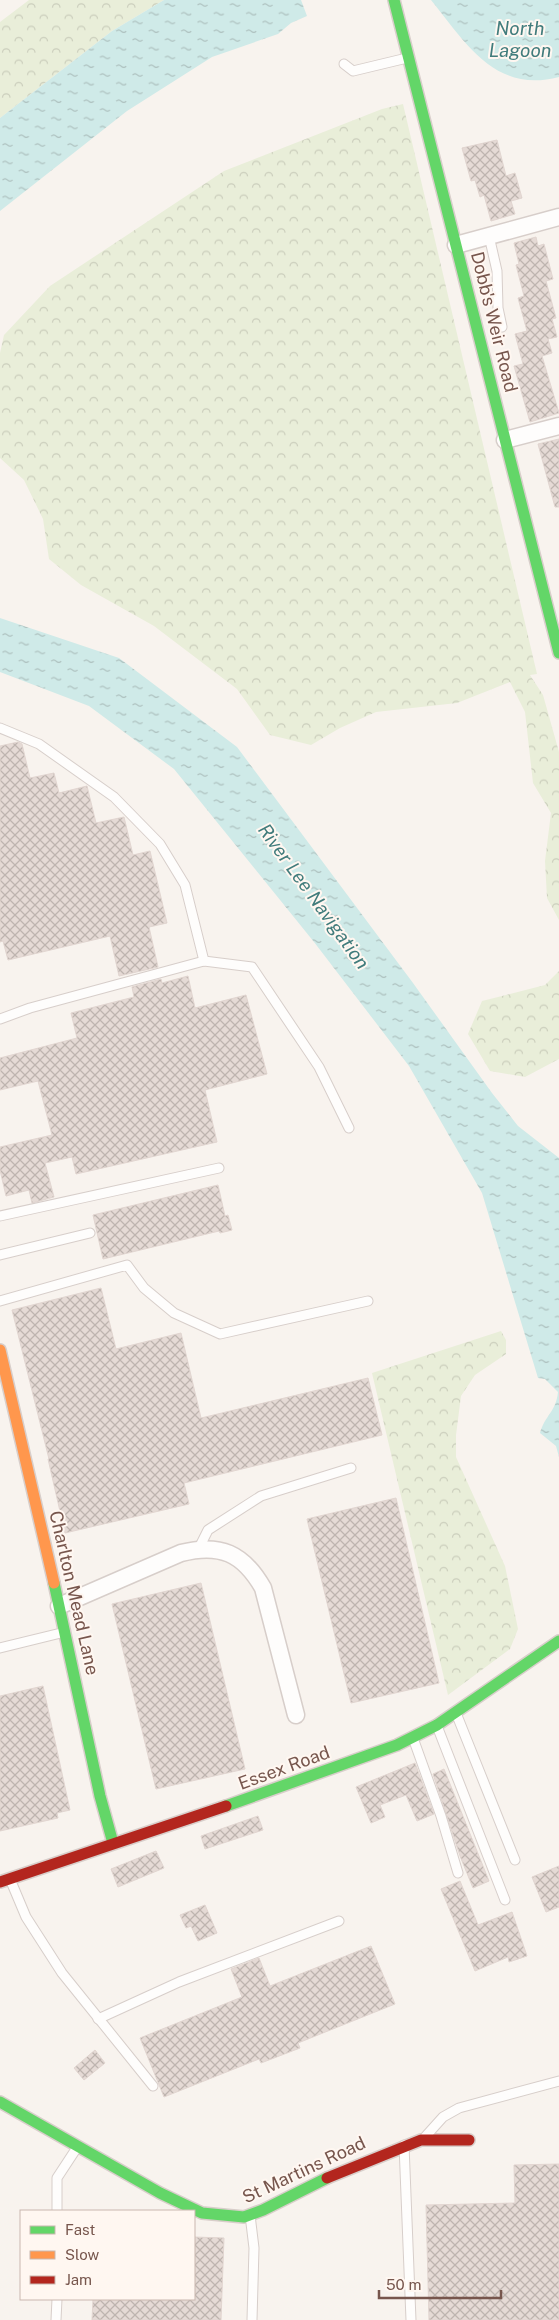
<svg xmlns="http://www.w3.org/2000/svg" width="559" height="2320" font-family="'Public Sans',sans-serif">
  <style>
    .forest { fill: url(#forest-crowns) }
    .water { fill: url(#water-ripples) }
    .building { fill: url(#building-cross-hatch); stroke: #e1d5d0 }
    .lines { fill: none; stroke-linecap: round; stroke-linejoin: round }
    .lane-casing { stroke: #d7ceca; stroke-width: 11 }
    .street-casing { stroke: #d7ceca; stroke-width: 19 }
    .fast-casing { stroke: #d8ceca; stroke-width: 14 }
    .slow-casing { stroke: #d8ceca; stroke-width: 14 }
    .jam-casing { stroke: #d8ceca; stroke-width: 14 }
    .lane { stroke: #fefdfc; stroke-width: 9 }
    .street { stroke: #fefdfc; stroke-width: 16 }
    .fast { stroke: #63d668; stroke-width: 11 }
    .slow { stroke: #ff974d; stroke-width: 11 }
    .jam { stroke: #b3261e; stroke-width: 11 }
    .labels { text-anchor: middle; stroke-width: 4; stroke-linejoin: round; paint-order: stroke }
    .street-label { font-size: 18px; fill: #77564d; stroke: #fff7f1 }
    .water-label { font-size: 19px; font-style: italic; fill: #417c7c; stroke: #fff7f1 }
  </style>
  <defs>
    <pattern id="forest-crowns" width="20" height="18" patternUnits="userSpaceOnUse" patternTransform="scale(1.25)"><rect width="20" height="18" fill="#e9eed9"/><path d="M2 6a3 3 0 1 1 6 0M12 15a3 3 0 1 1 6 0" fill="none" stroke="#cbcebc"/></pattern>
    <pattern id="water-ripples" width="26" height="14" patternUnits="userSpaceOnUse" patternTransform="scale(1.25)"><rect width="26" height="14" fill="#cfeae8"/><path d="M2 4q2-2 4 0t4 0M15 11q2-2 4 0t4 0" fill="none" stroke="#adc0be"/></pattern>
    <pattern id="building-cross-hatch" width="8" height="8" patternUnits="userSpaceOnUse" patternTransform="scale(1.25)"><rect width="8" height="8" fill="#e5dad5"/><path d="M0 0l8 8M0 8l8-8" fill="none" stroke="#beb4af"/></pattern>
  </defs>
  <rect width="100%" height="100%" fill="#f8f3ee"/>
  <g class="forest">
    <polygon points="29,0 164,0 112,31 0,118 0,22"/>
    <polygon points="403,104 537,674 530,675 543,695 559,752 559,920 547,898 545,861 551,813 533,783 525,712 510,682 457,703 376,712 340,728 311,745 270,735 237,689 154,626 81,585 49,559 43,519 24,480 0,458 0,353 4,335 50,286 224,171 382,109"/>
    <polygon points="559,971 559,1059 525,1077 490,1071 468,1034 482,1001 545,985"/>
    <polygon points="501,1331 506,1340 506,1354 475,1375 461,1396 456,1435 456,1457 505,1566 518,1629 510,1649 448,1695 372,1373"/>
  </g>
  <g class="water">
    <polygon points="164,0 301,0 307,16 291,23 278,34 212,57 127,111 0,211 0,118 112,31"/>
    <path d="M431 0H559V77C495 94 466 43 431 0Z"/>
    <path d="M0 618 119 658 237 747 413 983 492 1093 518 1126 559 1158V1457L556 1446 540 1433C545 1415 556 1412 558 1392L545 1379 538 1378 482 1193 409 1066 314 942 174 769 89 706 0 672Z"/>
  </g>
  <g class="building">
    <polygon points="497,140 506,176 515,173 522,198 511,201 515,214 491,221 484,195 480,197 475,180 471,181 462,148"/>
    <polygon points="536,237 538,246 544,244 553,279 546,281 556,318 552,319 557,337 548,339 552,353 542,356 559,413 530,422 514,366 523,364 515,334 527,331 518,298 524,296 516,265 519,264 514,243"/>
    <polygon points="559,439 559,507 555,507 538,444"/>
    <polygon points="18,742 22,744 30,778 54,773 59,793 87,786 96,823 124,817 133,855 150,851 167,923 149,927 158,967 119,976 110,936 8,960 3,941 0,942 0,746"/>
    <polygon points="188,976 195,1008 246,995 267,1074 205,1090 217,1142 76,1174 72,1157 45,1163 54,1197 32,1203 29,1190 6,1196 0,1170 0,1147 52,1135 38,1081 0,1090 0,1058 77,1038 71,1013 134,997 132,987 161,979 162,983"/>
    <polygon points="218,1185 225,1216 228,1215 232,1230 220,1233 219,1231 103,1259 93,1215"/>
    <polygon points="101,1288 116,1349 181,1333 201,1418 368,1378 382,1435 184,1483 189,1504 65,1533 48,1459 49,1459 12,1310"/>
    <polygon points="396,1498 439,1683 351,1703 307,1519"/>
    <polygon points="201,1583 245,1769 156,1789 112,1604"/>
    <polygon points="43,1686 70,1810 57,1813 58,1818 0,1831 0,1696"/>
    <polygon points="415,1763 434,1814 417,1821 406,1795 380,1805 385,1817 371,1823 356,1787"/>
    <polygon points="444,1769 489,1881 473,1888 460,1856 433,1774"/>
    <polygon points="258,1816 263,1830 205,1849 201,1836"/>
    <polygon points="156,1851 164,1868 118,1887 111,1869"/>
    <polygon points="559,1866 559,1907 546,1912 532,1877"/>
    <polygon points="460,1881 478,1925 512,1912 527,1956 509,1962 508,1957 475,1971 441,1889"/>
    <polygon points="205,1905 217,1933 198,1941 191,1926 186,1928 180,1915"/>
    <polygon points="371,1946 395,2004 298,2043 300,2048 261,2063 259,2059 164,2097 140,2038 242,1997 231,1969 259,1958 270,1986"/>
    <polygon points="95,2050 105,2063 84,2080 74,2068"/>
    <polygon points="559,2164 559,2320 429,2320 426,2205 515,2203 514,2165"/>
    <polygon points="194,2237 224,2238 221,2320 92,2320 93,2299 194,2299"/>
  </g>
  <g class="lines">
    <defs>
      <g id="lane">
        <polyline points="344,64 353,71 407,58"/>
        <polyline points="489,236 497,271 498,308 502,327"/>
        <polyline points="0,728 39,744 114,797 160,844 185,885 204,961"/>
        <polyline points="0,1019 30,1008 204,961 252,967 319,1067 349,1128"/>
        <polyline points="0,1216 219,1168"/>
        <polyline points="0,1255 90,1233"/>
        <polyline points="0,1301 127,1265 144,1288 174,1313 220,1334 368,1301"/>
        <polyline points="199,1548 208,1530 261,1496 351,1468"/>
        <polyline points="0,1648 65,1632"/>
        <polyline points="456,1713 515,1860"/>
        <polyline points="437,1726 505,1900"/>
        <polyline points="413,1738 441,1816 458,1873"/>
        <polyline points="10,1879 26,1917 62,1973 153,2086"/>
        <polyline points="98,2019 179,1982 339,1921"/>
        <polyline points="425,2137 443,2117 459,2108 559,2081"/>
        <polyline points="404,2145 411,2320"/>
        <polyline points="57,2211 57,2178 78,2146"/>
        <polyline points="250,2215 254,2248 252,2320"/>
        <polyline points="56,2320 57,2299"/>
      </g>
      <g id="street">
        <polyline points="456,245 559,217"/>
        <polyline points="505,440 559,426"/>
        <path d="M59 1606 181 1553C220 1543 243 1553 263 1588L296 1715"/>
      </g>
      <g id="fast">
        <polyline points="394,0 559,653"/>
        <polyline points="54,1583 100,1796 113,1843"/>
        <polyline points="226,1806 397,1745 437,1725 559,1641"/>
        <polyline points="0,2102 160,2193 202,2213 244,2217 263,2210 327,2178"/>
      </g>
      <polyline id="slow" points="0,1350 54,1583"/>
      <g id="jam">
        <polyline points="0,1882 226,1806"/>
        <polyline points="327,2178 421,2140 469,2140"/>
      </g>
    </defs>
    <use href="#lane" class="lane-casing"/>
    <use href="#street" class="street-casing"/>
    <use href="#fast" class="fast-casing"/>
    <use href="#slow" class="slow-casing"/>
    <use href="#jam" class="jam-casing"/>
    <use href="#lane" class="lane"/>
    <use href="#street" class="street"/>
    <use href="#fast" class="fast"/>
    <use href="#slow" class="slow"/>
    <use href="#jam" class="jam"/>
  </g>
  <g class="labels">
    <g class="street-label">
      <text transform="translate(494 322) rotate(76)" y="6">Dobb's Weir Road</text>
      <text transform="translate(74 1593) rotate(77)" y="6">Charlton Mead Lane</text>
      <text transform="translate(284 1768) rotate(-20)" y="6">Essex Road</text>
      <text transform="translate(304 2170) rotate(-25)" y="6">St Martins Road</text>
    </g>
    <g class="water-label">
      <text x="520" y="35">North<tspan x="520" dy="22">Lagoon</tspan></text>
      <text transform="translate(314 896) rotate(54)" y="7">River Lee Navigation</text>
    </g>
  </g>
  <rect x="20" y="2210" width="175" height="90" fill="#fff7f1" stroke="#c9b7af"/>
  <rect x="30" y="2226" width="25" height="8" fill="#63d668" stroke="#c9b7af"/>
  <text x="65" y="2235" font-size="15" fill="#77564d">Fast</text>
  <rect x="30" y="2251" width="25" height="8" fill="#ff974d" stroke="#c9b7af"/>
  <text x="65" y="2260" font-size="15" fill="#77564d">Slow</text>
  <rect x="30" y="2276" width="25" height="8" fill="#b3261e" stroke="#c9b7af"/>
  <text x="65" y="2285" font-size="15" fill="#77564d">Jam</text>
  <path d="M379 2290v8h122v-8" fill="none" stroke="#77564d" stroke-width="2.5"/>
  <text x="386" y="2290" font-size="15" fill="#77564d" stroke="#fff7f1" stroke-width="4" paint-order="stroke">50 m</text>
</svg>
